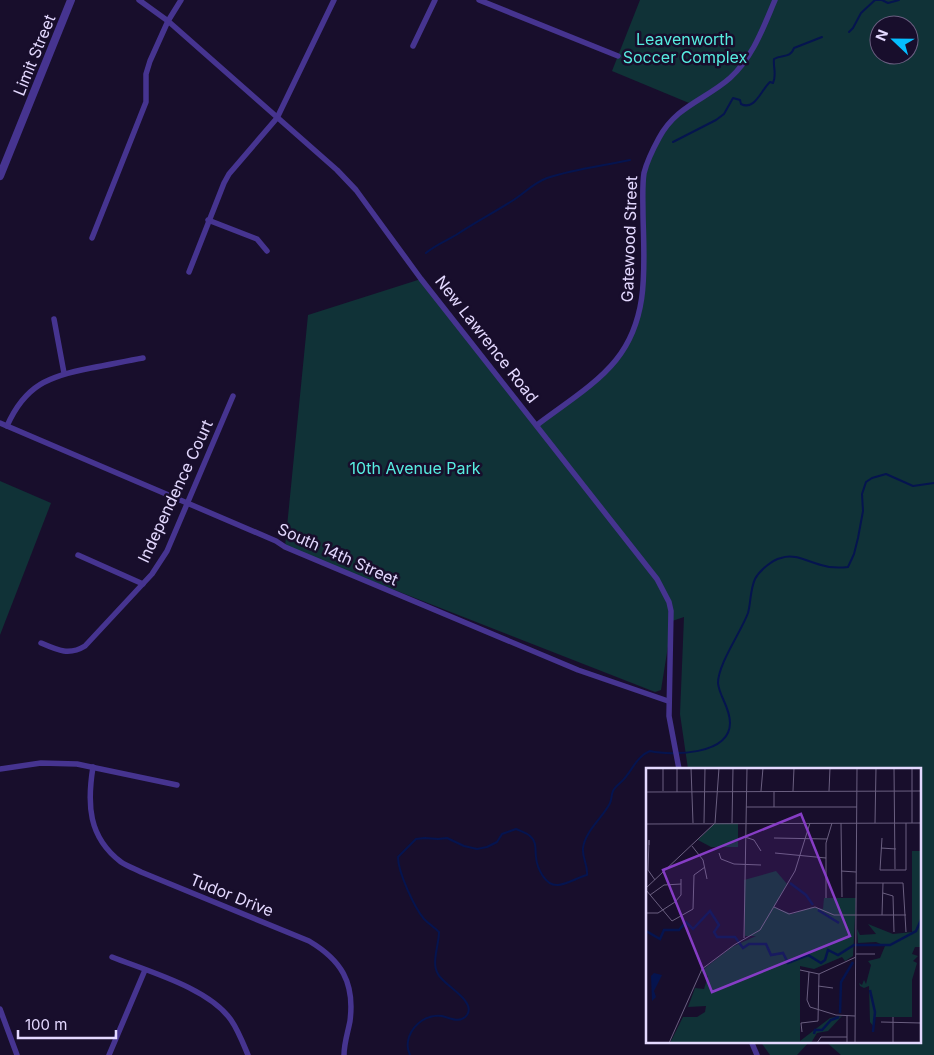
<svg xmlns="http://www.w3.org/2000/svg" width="934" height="1055" font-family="Inter,sans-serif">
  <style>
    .green { fill: #103237; fill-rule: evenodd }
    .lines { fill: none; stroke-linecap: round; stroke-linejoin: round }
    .stream { stroke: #05144f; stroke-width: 2 }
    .minor { stroke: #463490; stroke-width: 5.5 }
    .tertiary { stroke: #463490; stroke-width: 8 }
    .labels { text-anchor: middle; stroke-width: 5; stroke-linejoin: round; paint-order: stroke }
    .park-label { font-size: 16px; fill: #57ede0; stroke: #180e2c }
    .street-label { font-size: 16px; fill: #e4d9ff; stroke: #180e2c }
    .inset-river { fill: none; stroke: #05144f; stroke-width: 2.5 }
    .inset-road { fill: none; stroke: #6a5f80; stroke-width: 1 }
    .view { fill: #863dc5; fill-opacity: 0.15; stroke: #863dc5; stroke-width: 2.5 }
    .inset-edge { fill: none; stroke: #e4d9ff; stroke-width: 2.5 }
  </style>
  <rect width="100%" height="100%" fill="#180e2c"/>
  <g class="green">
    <path d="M640 0H934V1055H841L825 1041H920V769H688L680 714 684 617 672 621 661 690 655 692 285 547 308 315 421 279 537 425 599 377 627 344 640 310 644 173 660 136 689 103 612 71ZM879 25H909V55H879Z"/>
    <polygon points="0,481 51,503 0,635"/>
    <polygon points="760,1041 810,1041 797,1055 770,1055"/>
  </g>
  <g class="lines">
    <g class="stream">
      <polyline points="849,32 853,28 861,13 875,0 882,0 888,3 899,0"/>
      <path d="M673 142 716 120 724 114 733 98 740 100 741 104C755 111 761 90 770 82L773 83C777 74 773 68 774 59 782 54 790 59 794 48L822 37"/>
      <path d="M426 253C435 245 446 241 456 235 474 223 493 213 512 201 524 194 533 183 547 178 574 169 602 166 630 160"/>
      <path d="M410 1055C407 1048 407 1044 409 1037 414 1023 428 1014 442 1016 451 1018 460 1024 467 1015 477 1001 443 985 438 974 431 963 439 945 439 932 434 927 429 924 424 919 414 907 398 872 398 857L416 839 425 838 438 839 447 838 464 846 477 849 487 847 497 842 502 834 516 829C520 831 527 833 530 836 537 842 535 849 536 857 537 868 545 886 558 885 565 885 579 877 587 875 588 865 582 858 583 848 585 832 601 819 609 805 612 801 611 795 613 791 615 786 621 783 624 779 633 769 637 756 650 751 672 756 730 755 730 723 730 707 719 696 718 683 718 664 741 632 748 613 751 602 750 590 755 579 759 571 772 560 781 558 795 553 808 562 821 565 830 568 839 568 848 567L854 554 858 538 863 511 862 494 866 482 872 478 886 474 913 486 934 483"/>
    </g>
    <g class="minor">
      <polyline points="139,0 168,21 337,170 356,190 421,279 657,579 669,602 671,611 669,716 679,769"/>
      <polyline points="479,0 618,56"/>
      <polyline points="413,46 435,0"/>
      <polyline points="208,220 257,239 267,251"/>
      <polyline points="92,238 146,102 146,74 150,61 168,21 181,0"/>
      <polyline points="189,272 224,183 229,174 277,118 334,0"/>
      <polyline points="54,319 64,373"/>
      <polyline points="0,423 276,541 285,547 578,670 668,701"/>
      <path d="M537 425C563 405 596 385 616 360 650 318 644 265 643 215 643 201 642 186 644 173 647 161 653 149 659 138 676 106 705 100 730 78 753 57 763 28 775 0"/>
      <path d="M7 426C25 385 49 376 91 368 108 365 126 361 143 358"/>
      <polyline points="78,555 143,584"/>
      <path d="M41 643C57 650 69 656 85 646L152 574 167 551 233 396"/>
      <path d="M93 767C87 804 88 837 121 862 127 866 135 869 141 872L309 941C341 960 355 982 350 1021 348 1032 344 1043 344 1055"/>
      <polyline points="0,769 41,763 77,764 177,785"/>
      <path d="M112 957C147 971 209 988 231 1020 238 1030 243 1043 248 1055"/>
      <polyline points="0,1009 17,1055"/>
      <polyline points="751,1041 757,1055"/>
      <polyline points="109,1055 145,970"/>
    </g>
    <polyline class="tertiary" points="0,176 71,0"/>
  </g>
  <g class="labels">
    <g class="park-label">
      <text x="685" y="45">Leavenworth<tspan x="685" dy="18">Soccer Complex</tspan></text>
      <text x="415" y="474">10th Avenue Park</text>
    </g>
    <g class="street-label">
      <text transform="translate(34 55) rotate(-68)" y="6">Limit Street</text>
      <text transform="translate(629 239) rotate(-88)" y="6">Gatewood Street</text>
      <text transform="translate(487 339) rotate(52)" y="6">New Lawrence Road</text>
      <text transform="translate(175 491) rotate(-65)" y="6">Independence Court</text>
      <text transform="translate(338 554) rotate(24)" y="6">South 14th Street</text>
      <text transform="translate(232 895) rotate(22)" y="6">Tudor Drive</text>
    </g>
  </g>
  <g transform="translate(646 768)">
    <rect width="275" height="275" fill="#180e2c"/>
    <path d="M69 55H92V79H65L52 72ZM266 83H275V179H269L266 186 272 188 267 193 271 195 266 212V249H228V259L224 254 223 218 218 220 214 218 213 215 216 217 218 212 220 216 225 197 222 193 234 190 239 178 230 174 212 175 211 161 214 167 230 166 222 156 247 166 266 164ZM130 103 141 116 128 139 146 146 166 139 177 141 178 130H210L207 188 199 193 196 189 168 201 154 198V273L184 250 196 248 182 263 171 265 165 275H24L37 249H51L59 244 60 238 42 239 49 220 58 221 62 208 56 205 59 200 86 179 110 168H99L98 112Z" fill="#103237"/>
    <path d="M8 205 16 207 8 223 10 229 6 233 5 208Z" fill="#05144f"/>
    <path class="inset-river" d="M144 115 160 127 167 137M172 142 193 155M0 163 14 171 18 162H33L40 154 47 161 64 143 73 157 68 164 71 169H89L97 180 103 176H120L125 187 137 185 142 195 162 187 175 195 179 192 182 182 192 187 208 177H244L270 163 275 152M224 222 229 244 227 264M194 245 195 214 207 194M168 266 169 262H176L185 252 193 249"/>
    <path class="inset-road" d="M45 0 47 55M248 0 249 101M17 23V0M115 23 117 0M147 23 148 0M183 23 184 0M0 24 275 23M31 24V0M100 39H211M128 39V23M58 55 59 0M86 55 87 0M195 55 196 129M229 55 230 0M266 55V0M0 56 275 55M99 69 108 72 115 83M128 70 181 71M236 70 234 102H260V55M3 77V72L2 102 9 112M46 78 57 92 61 111M235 80 250 81M73 85 75 91 88 96 115 97M129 85 180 90M195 103 210 104M210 115H257L260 164M0 120 69 55 73 0M0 122 26 153 47 141 48 107 59 99M237 125 247 128 248 164M4 127 18 117 35 116M180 130V75L186 55M128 139 143 146 169 139 188 147H260M0 145H12L29 134 35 127V111M236 147 237 115M98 170 101 0M210 186H229M154 202 173 206 210 189M163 204 161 232 164 239M172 218 187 220M164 239 190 247 209 248M235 254 275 255M156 264 155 255 172 253 173 206M23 275 56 201 88 177 114 162 149 103 164 55M171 275 175 269H201M201 275V247M209 275 211 0M247 275V249"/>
    <path class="view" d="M155 46 204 168 66 224 17 102Z"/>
    <rect width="275" height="275" class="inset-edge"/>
  </g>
  <g transform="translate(894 40) rotate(292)"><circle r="24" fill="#180e2c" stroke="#6a5f80"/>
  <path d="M0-4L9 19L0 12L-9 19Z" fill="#05beff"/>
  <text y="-8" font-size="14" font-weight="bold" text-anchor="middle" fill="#e4d9ff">N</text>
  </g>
  <path d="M18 1030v8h98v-8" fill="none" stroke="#e4d9ff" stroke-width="2.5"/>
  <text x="25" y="1030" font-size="15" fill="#e4d9ff" stroke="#180e2c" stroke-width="4" paint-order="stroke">100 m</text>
</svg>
